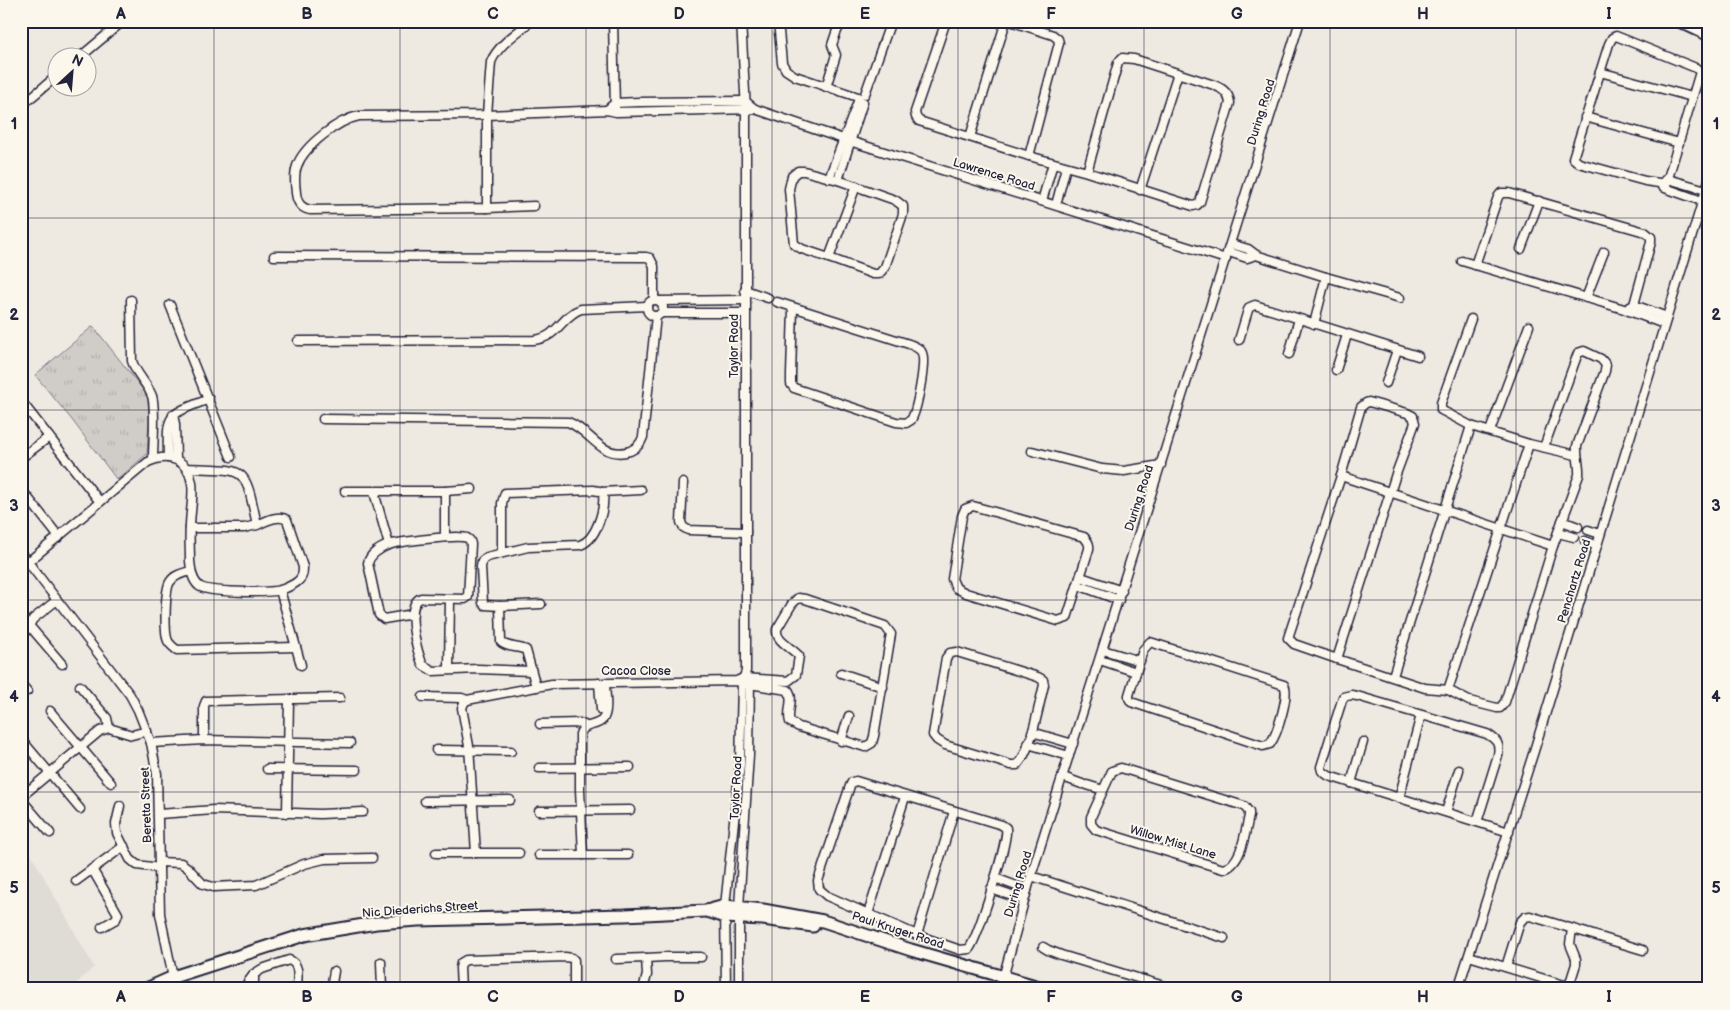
<svg xmlns="http://www.w3.org/2000/svg" width="1730" height="1010" font-family="'Balsamiq Sans',sans-serif">
  <style>
    .built { fill: #dfdbd5 }
    .grass { fill: url(#grass-tufts); stroke: #797882 }
    .lines { fill: none; stroke-linecap: round; stroke-linejoin: round }
    .street-casing { stroke: #22223b; stroke-width: 11 }
    .secondary-casing { stroke: #22223b; stroke-width: 15 }
    .street { stroke: #fbf7ec; stroke-width: 8 }
    .secondary { stroke: #fbf7ec; stroke-width: 11 }
    .grid { fill: none; stroke: #22223b; stroke-width: 1; stroke-opacity: 0.55 }
    .labels { text-anchor: middle; stroke-width: 4; stroke-linejoin: round; paint-order: stroke }
    .street-label { font-size: 12px; fill: #22223b; stroke: #fbf7ec }
    .neatline { fill: none; stroke: #22223b; stroke-width: 2 }
    .grid-label { font-size: 16px; text-anchor: middle; font-weight: bold; fill: #22223b }
  </style>
  <defs>
    <pattern id="grass-tufts" width="24" height="20" patternUnits="userSpaceOnUse" patternTransform="scale(1.25)"><rect width="24" height="20" fill="#d0cdc9"/><path d="M3 7l-1-3M5 7V3M7 7l1-3M15 17l-1-3M17 17v-4M19 17l1-3" fill="none" stroke="#b2b0ae"/></pattern>
  </defs>
  <rect width="100%" height="100%" fill="#eeeae2"/>
  <filter id="ink" filterUnits="userSpaceOnUse"><feTurbulence type="fractalNoise" baseFrequency=".02" numOctaves="2"/><feDisplacementMap in="SourceGraphic" scale="10" xChannelSelector="R" yChannelSelector="G"/><feConvolveMatrix kernelMatrix="1 2 1 2 8 2 1 2 1" color-interpolation-filters="sRGB"/></filter>
  <g filter="url(#ink)">
    <polygon class="built" points="21,836 94,967 70,989 21,989"/>
    <polygon class="grass" points="93,326 148,396 149,421 147,454 117,480 72,420 35,375"/>
    <g class="lines">
      <defs>
        <g id="street">
          <polyline points="613,21 615,107"/>
          <polyline points="778,21 782,63 786,70 795,76 858,97"/>
          <path d="M946 21 915 112 916 117 919 121 1029 156 1087 172 1193 206 1197 205 1200 202 1230 103C1229 93 1222 88 1214 85L1134 59 1122 58 1118 63 1087 172"/>
          <polyline points="1010,21 1053,35 1058,39 1059,43 1029,156"/>
          <polyline points="79,58 123,21"/>
          <polyline points="1600,72 1692,97"/>
          <polyline points="826,87 836,55 832,45 836,33 842,21"/>
          <polyline points="865,94 891,21"/>
          <polyline points="21,106 58,75"/>
          <polyline points="607,110 615,103 639,102 745,101 755,109 843,139 1226,259"/>
          <polyline points="1585,117 1679,143"/>
          <polyline points="970,137 1006,21"/>
          <polygon points="798,171 804,171 838,180 895,200 903,206 903,214 885,267 879,274 873,274 829,258 802,249 794,244 789,189 792,176"/>
          <polyline points="829,178 859,99"/>
          <polyline points="838,180 863,102"/>
          <polyline points="1665,180 1668,179 1706,190"/>
          <polyline points="1665,188 1700,72 1696,68 1616,36 1612,38 1609,44 1573,158 1579,163 1645,181 1659,183 1665,188 1702,201"/>
          <polyline points="1140,190 1178,73"/>
          <polyline points="1042,201 1053,163"/>
          <polyline points="1056,205 1066,167"/>
          <path d="M534 206 487 208 310 210C301 208 297 203 296 193 295 185 294 174 297 166 304 146 338 120 359 116L487 115 607 110 616 112 755 109"/>
          <path d="M487 208V115L491 62C498 45 517 33 531 21"/>
          <polyline points="1231,244 1248,249 1256,255 1326,277 1400,298"/>
          <polyline points="1521,249 1539,201"/>
          <polyline points="1229,252 1247,258 1256,255"/>
          <polyline points="274,256 646,257 650,258 654,266 654,300"/>
          <polyline points="829,258 856,186"/>
          <polyline points="1462,261 1624,309 1664,324"/>
          <polyline points="1475,265 1498,197 1501,193 1509,193 1645,232 1651,237 1651,242 1632,312"/>
          <polyline points="745,290 768,298"/>
          <polyline points="1586,298 1604,252"/>
          <path d="M131 300 132 361C136 374 147 383 152 396 156 408 153 445 153 459"/>
          <circle cx="655" cy="308" r="8"/>
          <polyline points="660,301 745,300"/>
          <path d="M777 302 909 344C914 346 920 348 922 353 926 363 917 411 911 420L906 423 896 422 794 388 791 384V375L793 308"/>
          <polyline points="170,305 231,457"/>
          <polyline points="1630,307 1634,305 1667,317"/>
          <polyline points="661,313 745,313"/>
          <polyline points="1471,319 1441,403 1441,410 1471,426 1529,444 1576,455"/>
          <polyline points="1314,324 1326,277"/>
          <polyline points="1239,340 1248,310 1250,307 1255,305 1418,356"/>
          <path d="M298 341 534 340C559 337 561 316 581 309L647 306"/>
          <polyline points="1289,354 1299,319"/>
          <polyline points="1336,370 1347,335"/>
          <polyline points="1386,383 1397,350"/>
          <polyline points="21,401 100,502"/>
          <polygon points="1369,402 1407,413 1413,416 1415,423 1396,474 1337,659 1294,644 1288,638 1341,476 1361,407 1366,403"/>
          <polyline points="173,415 175,424 176,459"/>
          <path d="M323 419 568 422C592 431 600 460 630 451 637 448 641 443 643 437L656 316"/>
          <polyline points="1490,431 1529,326"/>
          <path d="M1529 444 1448 690 1469 701 1497 708H1500L1505 702 1553 546 1579 475C1580 465 1576 456 1577 446L1605 371 1606 365 1601 359 1584 351 1578 353 1544 447"/>
          <polyline points="1032,451 1102,469 1124,471 1161,465"/>
          <polyline points="21,458 49,437"/>
          <path d="M168 458C167 412 166 416 209 399"/>
          <polyline points="1341,476 1553,546"/>
          <polyline points="683,483 681,522 683,527 688,530 746,532"/>
          <polyline points="21,489 59,537"/>
          <polyline points="345,491 445,491 472,489"/>
          <polyline points="374,492 389,545"/>
          <polyline points="601,492 641,490"/>
          <path d="M973 506 1084 537C1088 541 1090 544 1089 549L1067 618 1058 621 966 593 956 588 952 579 962 516 965 509Z"/>
          <polyline points="1562,521 1578,527"/>
          <polyline points="190,528 244,528 257,525"/>
          <polyline points="1588,530 1600,534"/>
          <polyline points="1558,533 1574,537"/>
          <polyline points="445,536 445,491"/>
          <polyline points="1585,541 1597,546"/>
          <polyline points="21,553 130,695 138,710 151,743 157,774 160,914 173,977 174,989"/>
          <path d="M502 553V503L505 493 593 490 599 491 603 494C605 510 596 540 580 545L528 547 487 557 482 561 481 567 483 603 485 605 500 606 501 642C507 648 518 646 526 650L536 687"/>
          <path d="M28 562 148 462C169 452 188 460 192 483 194 495 190 514 190 526 189 538 190 550 190 561 191 570 192 580 199 586 208 593 269 593 281 590 286 588 294 585 298 581 303 577 303 572 303 567L287 520C279 514 266 521 257 525 244 462 246 471 186 468"/>
          <path d="M191 571C183 573 174 575 170 582 165 589 164 633 168 641 170 645 173 647 177 650L295 647"/>
          <polyline points="1081,577 1122,591"/>
          <polyline points="1078,585 1119,600"/>
          <polyline points="280,590 301,665"/>
          <polyline points="500,606 541,604"/>
          <path d="M413 614 384 619 379 615 368 563C370 554 379 549 388 545 398 542 459 534 467 538 470 540 470 540 471 544L468 597 465 599 421 598C404 604 417 653 423 665L433 671 478 669 531 671"/>
          <polyline points="21,616 62,664"/>
          <polyline points="21,639 33,619 57,600"/>
          <path d="M1150 642 1284 685C1290 694 1277 735 1270 744L1263 746 1131 702 1129 698V695L1143 650Z"/>
          <polyline points="1103,650 1140,661"/>
          <path d="M957 652 1038 677 1043 680 1044 685C1039 704 1031 753 1017 765H1011L945 745 937 740 933 735 946 658 950 653Z"/>
          <polyline points="1337,659 1425,688 1448,690"/>
          <polyline points="1100,660 1136,672"/>
          <polyline points="449,669 450,599"/>
          <polyline points="841,673 883,687"/>
          <polyline points="1393,676 1471,426"/>
          <polyline points="599,683 601,710"/>
          <polyline points="21,684 27,691"/>
          <polyline points="80,686 107,718 109,728"/>
          <polyline points="423,697 462,698 467,700"/>
          <polyline points="50,711 111,783"/>
          <polyline points="540,724 580,723 586,726"/>
          <polyline points="1032,732 1073,744"/>
          <polyline points="21,739 80,809"/>
          <polyline points="204,740 204,706 206,701 340,698"/>
          <polyline points="841,741 849,716"/>
          <polyline points="151,743 204,740 350,743"/>
          <polyline points="1028,744 1069,756"/>
          <polyline points="436,750 511,751"/>
          <polyline points="539,768 630,767"/>
          <path d="M1121 768 1244 806 1249 812V816C1245 832 1242 865 1223 869L1096 830 1091 824V817L1112 771Z"/>
          <polyline points="267,769 357,770"/>
          <polyline points="1063,777 1082,784"/>
          <path d="M856 781 1002 825 1006 828C1009 840 978 937 969 949L960 950 917 935 827 896 819 889 818 881 850 786 852 782Z"/>
          <polyline points="1351,783 1363,742"/>
          <polyline points="1087,785 1103,790"/>
          <polyline points="21,797 100,731 109,728 132,735 147,731"/>
          <polyline points="1399,798 1421,715"/>
          <polyline points="21,799 50,833"/>
          <polyline points="425,801 510,800"/>
          <polyline points="120,806 116,824 117,833 130,859 137,865 159,868"/>
          <polyline points="539,811 630,810"/>
          <polyline points="1446,812 1459,770"/>
          <polyline points="287,813 289,699"/>
          <polyline points="159,814 214,810 320,814 363,812"/>
          <path d="M1477 822 1498 755C1500 744 1497 740 1487 734L1357 696 1351 695 1343 697 1321 767 1322 771 1329 776 1509 832"/>
          <polyline points="436,853 519,853"/>
          <path d="M476 853 469 746 462 708 464 703 467 700 552 684 737 681 743 678 788 681 796 675 799 656C791 647 775 641 777 629L792 604 798 598 805 599 885 626 891 634 874 736 872 743 865 747 799 727 790 722C786 712 795 699 788 690L742 683 737 681"/>
          <polyline points="539,855 628,855"/>
          <path d="M583 855 580 789V734C584 722 596 728 603 719 609 711 605 692 605 683"/>
          <polyline points="159,862 181,863 188,868 203,884 213,887 256,885 304,864 324,859 372,858"/>
          <polyline points="92,869 118,914 116,919 102,927"/>
          <polyline points="1031,876 1224,938"/>
          <polyline points="995,878 1027,890"/>
          <polyline points="76,881 124,846"/>
          <polyline points="991,889 1024,900"/>
          <polyline points="868,914 905,797"/>
          <polyline points="917,935 954,811"/>
          <polyline points="1043,947 1048,950 1061,955 1174,989"/>
          <polyline points="1469,956 1577,989"/>
          <polyline points="646,958 665,957 701,957"/>
          <polyline points="616,959 646,958 647,975 643,989"/>
          <polyline points="381,962 382,989"/>
          <polyline points="1506,967 1520,922 1525,917 1530,916 1643,950"/>
          <polyline points="1569,986 1576,964 1576,959 1570,944 1572,929"/>
          <path d="M243 989 254 974 262 969 289 960C301 964 297 979 297 989"/>
          <polyline points="254,989 254,974"/>
          <polyline points="331,989 334,971"/>
          <polyline points="461,989 460,968 461,963 466,960 565,957 572,958 574,960 574,989"/>
          <polyline points="726,989 725,906 740,764 742,683 746,671 746,110 741,21"/>
          <polyline points="739,989 739,907 749,755 750,679"/>
          <polyline points="1000,989 1031,876 1300,21"/>
          <polyline points="1458,989 1534,751 1709,180"/>
        </g>
        <g id="secondary">
          <polyline points="1679,21 1709,35"/>
          <polyline points="707,911 725,917 763,919 813,926"/>
          <polyline points="146,989 173,977 304,935 376,923 418,920 625,915 706,911 725,906 763,910 823,921 911,950 1046,989"/>
        </g>
      </defs>
      <use href="#street" class="street-casing"/>
      <use href="#secondary" class="secondary-casing"/>
      <use href="#street" class="street"/>
      <use href="#secondary" class="secondary"/>
    </g>
  </g>
  <path class="grid" d="M214 21V989M400 21V989M586 21V989M772 21V989M958 21V989M1144 21V989M1330 21V989M1516 21V989M21 218H1709M21 410H1709M21 600H1709M21 792H1709"/>
  <g class="labels">
    <g class="street-label">
      <text transform="translate(1261 112) rotate(-73)" y="4">During Road</text>
      <text transform="translate(994 174) rotate(17)" y="4">Lawrence Road</text>
      <text transform="translate(734 346) rotate(-90)" y="4">Taylor Road</text>
      <text transform="translate(1139 498) rotate(-72)" y="4">During Road</text>
      <text transform="translate(1574 581) rotate(-73)" y="4">Penchartz Road</text>
      <text x="636" y="675">Cacoa Close</text>
      <text transform="translate(736 788) rotate(-87)" y="4">Taylor Road</text>
      <text transform="translate(146 805) rotate(-92)" y="4">Beretta Street</text>
      <text transform="translate(1173 842) rotate(17)" y="4">Willow Mist Lane</text>
      <text transform="translate(1018 884) rotate(-73)" y="4">During Road</text>
      <text transform="translate(420 909) rotate(-4)" y="4">Nic Diederichs Street</text>
      <text transform="translate(898 930) rotate(18)" y="4">Paul Kruger Road</text>
    </g>
  </g>
  <rect width="1730" height="1010" fill="none" stroke="#fbf7ec" stroke-width="55"/>
  <g transform="translate(72 72) rotate(26)"><circle r="24" fill="#fbf7ec" stroke="#a4a2a5"/>
  <path d="M0-4L9 19L0 12L-9 19Z" fill="#22223b"/>
  <text y="-8" font-size="14" font-weight="bold" text-anchor="middle" fill="#22223b">N</text>
  </g>
  <rect x="28" y="28" width="1674" height="954" class="neatline"/>
  <g class="grid-label">
    <text x="121" y="19">A</text>
    <text x="307" y="19">B</text>
    <text x="493" y="19">C</text>
    <text x="679" y="19">D</text>
    <text x="865" y="19">E</text>
    <text x="1051" y="19">F</text>
    <text x="1237" y="19">G</text>
    <text x="1423" y="19">H</text>
    <text x="1609" y="19">I</text>
    <text x="14" y="129">1</text>
    <text x="1716" y="129">1</text>
    <text x="14" y="320">2</text>
    <text x="1716" y="320">2</text>
    <text x="14" y="511">3</text>
    <text x="1716" y="511">3</text>
    <text x="14" y="702">4</text>
    <text x="1716" y="702">4</text>
    <text x="14" y="893">5</text>
    <text x="1716" y="893">5</text>
    <text x="121" y="1002">A</text>
    <text x="307" y="1002">B</text>
    <text x="493" y="1002">C</text>
    <text x="679" y="1002">D</text>
    <text x="865" y="1002">E</text>
    <text x="1051" y="1002">F</text>
    <text x="1237" y="1002">G</text>
    <text x="1423" y="1002">H</text>
    <text x="1609" y="1002">I</text>
  </g>
</svg>
